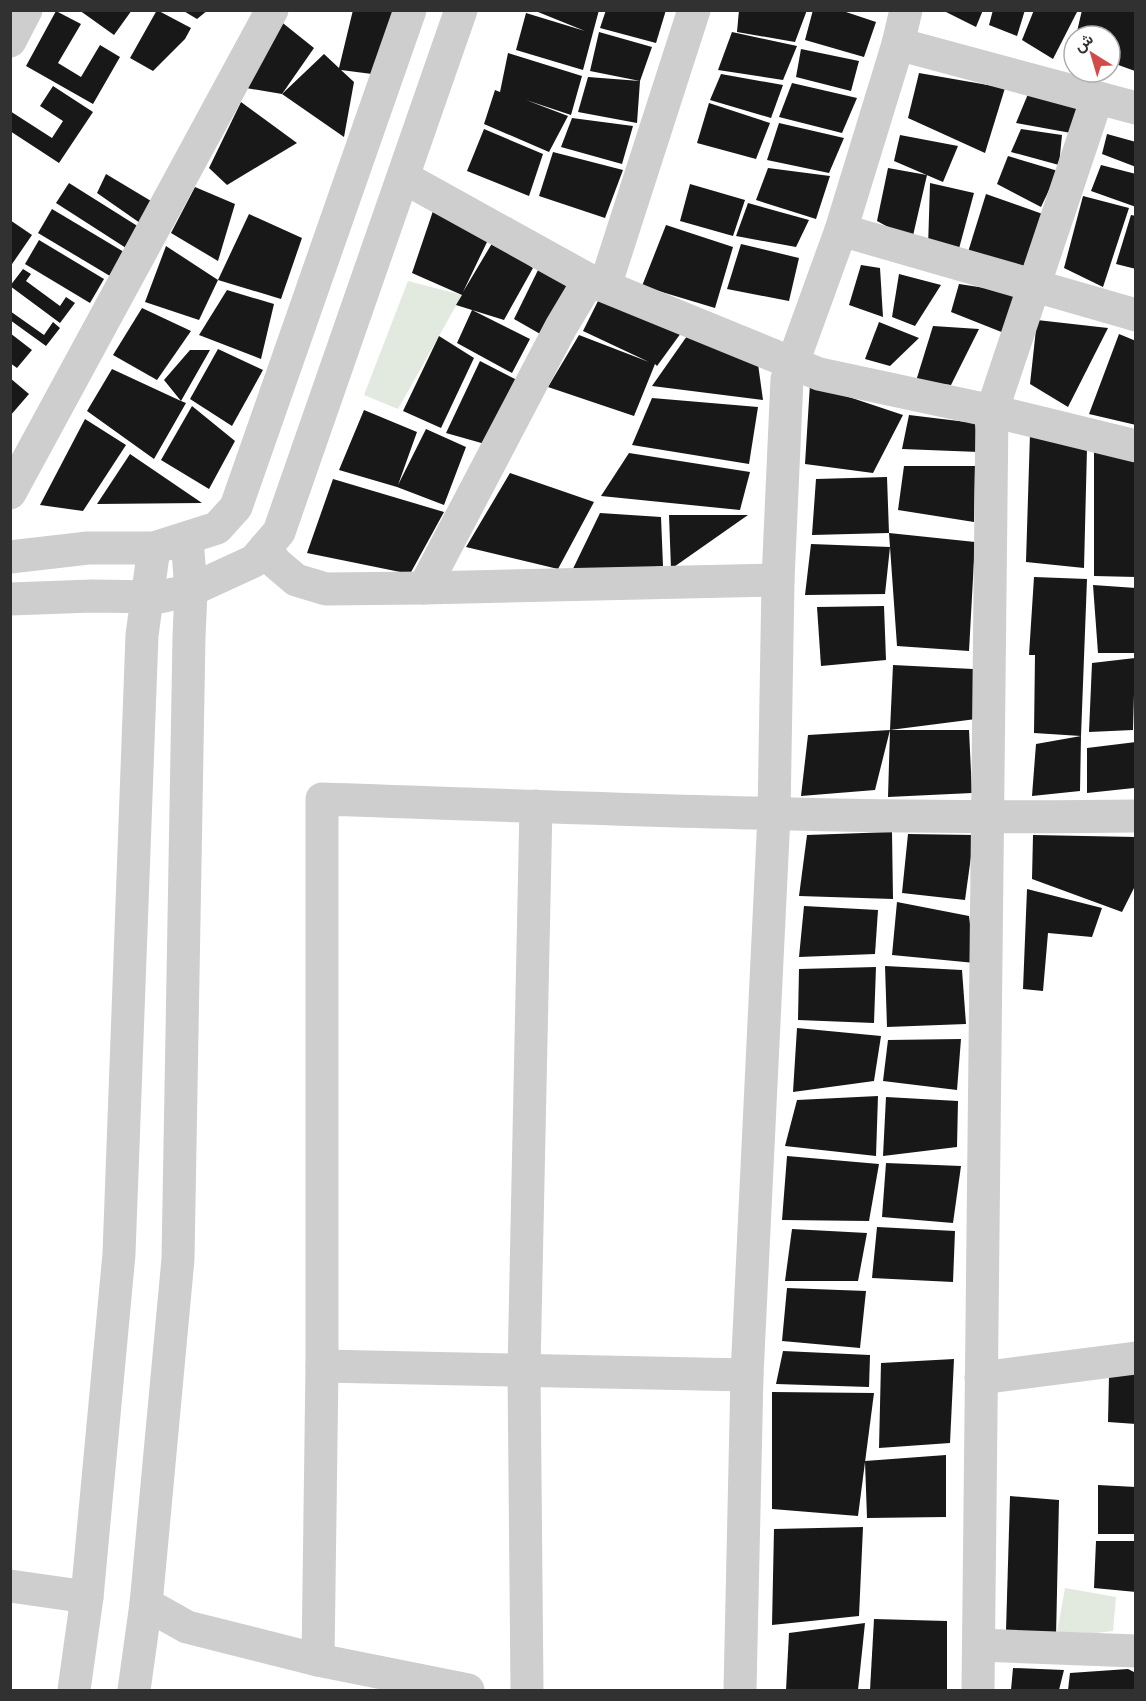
<svg xmlns="http://www.w3.org/2000/svg" width="1146" height="1701" font-family="Roboto,Vazirmatn,sans-serif">
  <style>
    .green { fill: #e2e9de }
    .building { fill: #181818 }
    .lines { fill: none; stroke-linecap: round; stroke-linejoin: round }
    .minor { stroke: #cecece; stroke-width: 33 }
  </style>
  <rect width="100%" height="100%" fill="#fff"/>
  <g class="green">
    <polygon points="408,281 462,295 398,409 364,395"/>
    <polygon points="1065,1588 1116,1597 1113,1631 1056,1638"/>
  </g>
  <g class="building">
    <polygon points="79,10 132,10 114,35"/>
    <polygon points="157,10 191,28 185,39 153,71 130,58"/>
    <polygon points="182,10 208,10 197,19"/>
    <polygon points="353,10 387,10 393,12 372,74 341,70 354,82 344,137 282,94 324,54 339,68"/>
    <polygon points="533,10 599,10 583,70 516,50 526,13 585,31"/>
    <polygon points="606,10 666,10 656,43 600,28"/>
    <polygon points="739,10 807,10 795,42 737,32"/>
    <polygon points="813,10 840,10 876,22 864,57 805,40"/>
    <polygon points="942,10 983,10 976,27"/>
    <polygon points="993,10 1025,10 1017,36 989,25"/>
    <polygon points="1034,10 1078,10 1053,59 1022,40"/>
    <polygon points="1082,10 1136,10 1135,71 1110,62 1110,36 1076,36"/>
    <polygon points="56,11 81,24 58,63 81,77 100,45 120,57 93,104 26,66"/>
    <polygon points="279,20 314,48 282,94 246,88"/>
    <polygon points="599,32 652,47 640,81 637,123 578,112 588,77 640,81 590,71"/>
    <polygon points="732,32 797,46 783,80 718,70"/>
    <polygon points="801,49 859,61 851,91 796,77"/>
    <polygon points="508,53 582,76 571,115 526,100 568,116 549,152 484,124 495,90 500,92"/>
    <polygon points="919,73 1005,88 985,153 908,118"/>
    <polygon points="721,74 783,85 771,118 710,100"/>
    <polygon points="792,83 857,98 842,133 779,117"/>
    <polygon points="53,86 93,112 59,163 10,131 10,111 52,138 63,121 40,106"/>
    <polygon points="1028,94 1081,107 1071,133 1016,123"/>
    <polygon points="241,102 297,143 227,185 209,168"/>
    <polygon points="709,103 770,123 756,159 697,143"/>
    <polygon points="572,118 633,126 622,164 561,147"/>
    <polygon points="779,123 844,138 829,173 767,160"/>
    <polygon points="484,129 543,154 529,196 467,171"/>
    <polygon points="1021,129 1062,135 1059,165 1011,152"/>
    <polygon points="1107,134 1136,142 1136,167 1102,154"/>
    <polygon points="900,135 958,146 943,182 894,161"/>
    <polygon points="553,152 623,170 605,218 539,196"/>
    <polygon points="1008,156 1058,171 1041,207 997,184"/>
    <polygon points="1101,165 1136,174 1136,207 1091,191"/>
    <polygon points="768,168 830,176 816,219 756,200"/>
    <polygon points="888,168 927,175 912,240 877,221"/>
    <polygon points="106,174 151,201 140,223 97,193"/>
    <polygon points="69,183 139,227 126,248 56,203"/>
    <polygon points="930,183 974,193 957,256 928,247"/>
    <polygon points="690,184 745,200 733,236 680,221"/>
    <polygon points="195,187 235,204 218,261 171,233"/>
    <polygon points="986,194 1051,217 1033,272 968,252"/>
    <polygon points="1083,196 1129,208 1103,287 1064,268"/>
    <polygon points="748,203 809,220 796,247 736,236"/>
    <polygon points="52,209 124,252 110,276 38,233"/>
    <polygon points="433,211 488,240 463,292 494,240 533,268 504,320 472,310 530,339 512,373 457,343 472,310 456,305 462,295 412,273"/>
    <polygon points="249,214 302,238 281,299 218,280"/>
    <polygon points="1131,215 1136,216 1136,269 1116,264"/>
    <polygon points="10,220 32,235 10,267"/>
    <polygon points="666,225 733,247 715,308 642,286"/>
    <polygon points="39,240 104,279 90,303 25,264"/>
    <polygon points="741,244 799,258 789,301 727,289"/>
    <polygon points="166,246 218,280 199,320 145,302"/>
    <polygon points="541,264 571,283 542,335 514,319"/>
    <polygon points="861,265 880,268 883,317 849,305"/>
    <polygon points="23,269 31,274 26,281 60,306 66,297 75,303 60,323 10,286"/>
    <polygon points="899,274 941,285 915,326 892,317"/>
    <polygon points="959,284 1018,293 1004,333 951,312"/>
    <polygon points="227,290 274,304 261,359 199,335"/>
    <polygon points="600,297 681,333 657,366 655,364 634,416 548,387 579,335 649,362 583,331"/>
    <polygon points="142,308 191,331 157,380 113,355"/>
    <polygon points="10,311 44,335 53,322 60,328 46,346 10,320"/>
    <polygon points="1037,320 1108,328 1068,407 1030,384"/>
    <polygon points="879,322 919,338 890,366 865,359"/>
    <polygon points="933,326 979,329 951,385 916,381"/>
    <polygon points="10,333 32,350 17,368 10,363"/>
    <polygon points="1119,334 1136,341 1136,425 1089,414"/>
    <polygon points="439,336 474,358 441,428 403,411"/>
    <polygon points="687,336 758,364 763,400 652,386"/>
    <polygon points="218,349 263,370 232,426 190,399"/>
    <polygon points="190,350 210,350 181,401 186,403 154,459 87,411 112,369 181,401 164,380"/>
    <polygon points="480,361 517,380 485,444 446,433"/>
    <polygon points="10,378 29,394 10,416"/>
    <polygon points="810,384 903,415 873,473 805,464"/>
    <polygon points="652,398 758,407 749,464 632,445"/>
    <polygon points="192,406 235,441 209,489 161,460"/>
    <polygon points="364,410 417,432 398,485 426,429 466,447 444,505 397,487 339,470"/>
    <polygon points="909,415 975,423 979,452 902,449"/>
    <polygon points="85,419 126,445 83,511 40,505"/>
    <polygon points="1030,433 1087,448 1084,568 1026,562"/>
    <polygon points="1094,448 1136,459 1136,577 1094,576"/>
    <polygon points="629,453 750,472 740,510 601,496"/>
    <polygon points="130,454 202,503 97,504"/>
    <polygon points="904,466 975,466 974,522 898,510"/>
    <polygon points="510,473 594,502 558,569 466,547"/>
    <polygon points="887,477 889,533 975,542 969,651 897,646 890,547 885,594 805,595 811,544 890,547 889,533 812,535 816,479"/>
    <polygon points="333,479 444,512 410,574 307,553"/>
    <polygon points="600,513 661,517 663,566 569,577"/>
    <polygon points="669,515 748,515 671,569"/>
    <polygon points="1034,577 1087,579 1081,736 1034,733 1035,655 1029,655"/>
    <polygon points="1093,585 1136,588 1136,653 1098,653"/>
    <polygon points="884,606 886,660 821,666 817,607"/>
    <polygon points="1135,658 1133,730 1089,732 1092,663"/>
    <polygon points="893,665 973,669 976,719 890,730 969,730 972,793 888,797 890,730"/>
    <polygon points="890,730 875,790 801,796 808,735"/>
    <polygon points="1081,736 1080,791 1032,796 1036,744"/>
    <polygon points="1136,742 1134,788 1087,793 1087,748"/>
    <polygon points="892,832 893,899 799,896 807,835"/>
    <polygon points="908,834 974,835 965,900 902,893"/>
    <polygon points="1033,835 1136,837 1136,884 1122,912 1032,879"/>
    <polygon points="1027,889 1102,908 1092,937 1048,933 1043,991 1023,989"/>
    <polygon points="897,902 969,916 975,963 892,955"/>
    <polygon points="804,906 878,910 875,954 799,957"/>
    <polygon points="885,966 962,970 966,1024 887,1027"/>
    <polygon points="876,967 874,1023 798,1020 799,969"/>
    <polygon points="797,1028 881,1036 874,1081 793,1092"/>
    <polygon points="961,1039 957,1090 883,1081 888,1040"/>
    <polygon points="878,1096 876,1156 785,1146 797,1100"/>
    <polygon points="886,1097 958,1101 957,1147 883,1156"/>
    <polygon points="787,1156 879,1164 869,1221 782,1220"/>
    <polygon points="886,1163 961,1166 953,1223 882,1217"/>
    <polygon points="877,1227 955,1231 953,1282 872,1278"/>
    <polygon points="792,1229 867,1233 858,1281 785,1281"/>
    <polygon points="787,1288 866,1291 860,1348 782,1341"/>
    <polygon points="783,1351 870,1355 869,1387 776,1384"/>
    <polygon points="954,1359 950,1443 879,1448 881,1363"/>
    <polygon points="1136,1374 1136,1424 1108,1422 1109,1376"/>
    <polygon points="772,1392 874,1393 858,1516 772,1509"/>
    <polygon points="946,1455 946,1517 867,1518 865,1461"/>
    <polygon points="1098,1485 1136,1487 1136,1534 1098,1534"/>
    <polygon points="1010,1496 1059,1500 1056,1638 1006,1631"/>
    <polygon points="863,1527 859,1616 772,1625 774,1529"/>
    <polygon points="1096,1541 1136,1541 1136,1592 1094,1588"/>
    <polygon points="874,1619 947,1621 947,1690 870,1690"/>
    <polygon points="865,1623 858,1690 786,1690 789,1633"/>
    <polygon points="1013,1668 1064,1670 1059,1690 1011,1690"/>
    <polygon points="1128,1669 1136,1673 1134,1690 1068,1690 1070,1673"/>
  </g>
  <g class="lines">
    <g class="minor">
      <polyline points="10,41 26,10"/>
      <polyline points="898,44 1136,108"/>
      <polyline points="403,177 589,280 819,374 992,411 1136,446"/>
      <polyline points="841,230 1136,315"/>
      <polyline points="605,286 694,10"/>
      <polyline points="10,493 272,10"/>
      <polyline points="265,548 276,563 296,580 326,589 424,588 778,580"/>
      <polyline points="10,557 88,548 154,548 217,528 236,507 410,10"/>
      <polyline points="424,588 561,327 589,280"/>
      <polyline points="10,599 92,596 160,597 191,590 254,561 279,532 461,10"/>
      <polyline points="322,1366 747,1375"/>
      <polyline points="981,1378 1136,1358"/>
      <polyline points="10,1586 87,1597"/>
      <polyline points="146,1604 187,1627 318,1660 468,1690"/>
      <polyline points="979,1645 1136,1651"/>
      <path d="M318 1660 322 1366V799C593 808 864 820 1136 816"/>
      <polyline points="74,1690 87,1597 119,1254 142,635 154,548"/>
      <polyline points="134,1690 146,1604 178,1259 189,637 191,590 187,539"/>
      <polyline points="527,1690 524,1369 536,806"/>
      <polyline points="740,1690 747,1375 774,815 778,580 787,379 841,230 898,44 906,10"/>
      <polyline points="978,1690 992,411 1097,98"/>
    </g>
  </g>
  <rect width="1146" height="1701" fill="none" stroke="#313131" stroke-width="24"/>
  <g transform="translate(1092 54) rotate(323)"><circle r="28" fill="#ffffff" stroke="#adadad" stroke-width="1.5"/>
  <path d="M0-4.5L10 22L0 15L-10 22Z" fill="#d14c49"/>
  <text y="-9" font-size="16" font-weight="bold" text-anchor="middle" fill="#313131">ش</text>
  </g>
</svg>
